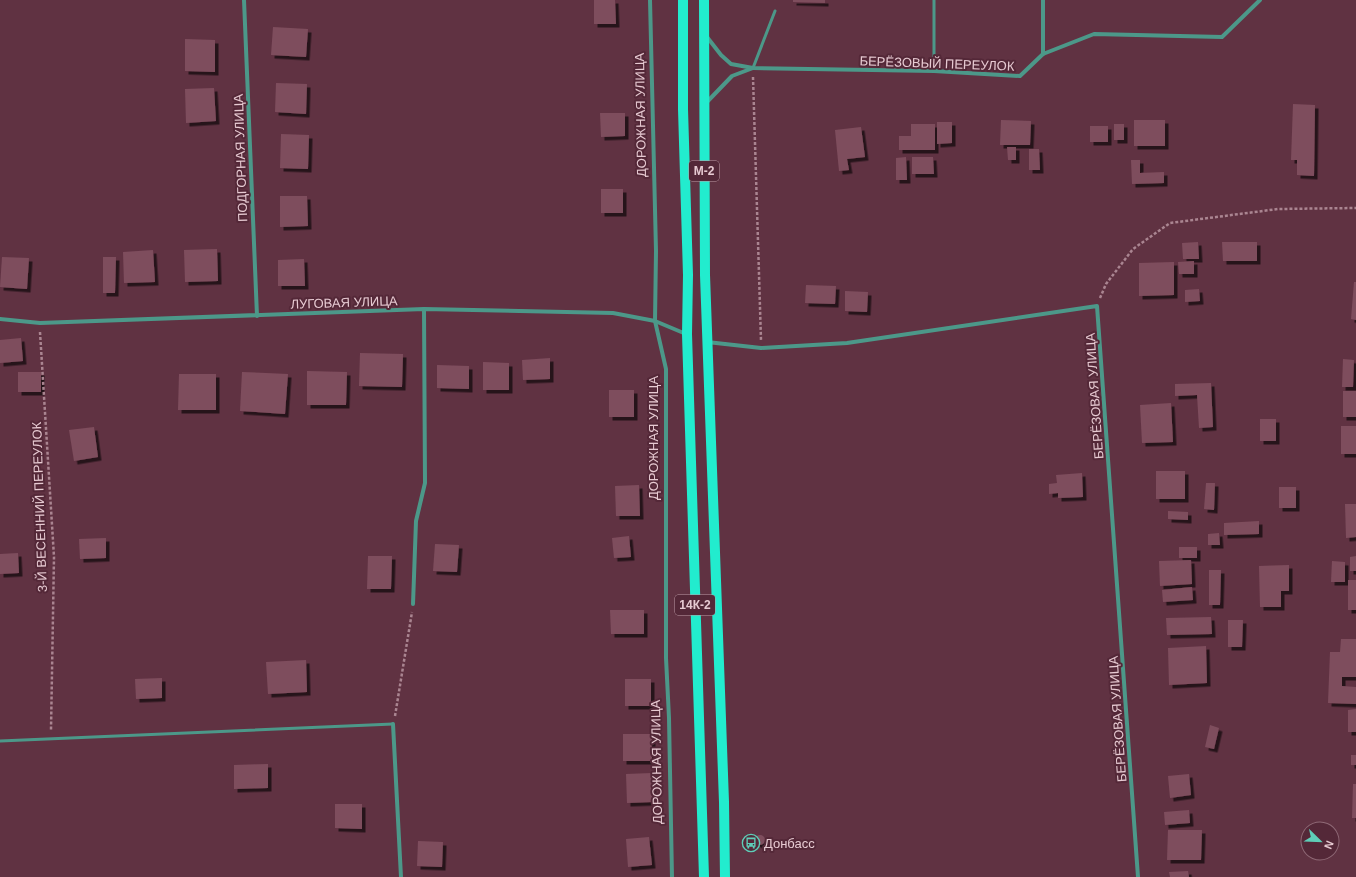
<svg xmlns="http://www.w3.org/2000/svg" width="1356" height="877" font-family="Arial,sans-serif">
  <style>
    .building { fill: #7e4d5d; filter: url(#shadow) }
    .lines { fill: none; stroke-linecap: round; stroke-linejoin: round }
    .path { stroke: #aa8591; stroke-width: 2.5; stroke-dasharray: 3 2; stroke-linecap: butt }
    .lane { stroke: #4c9889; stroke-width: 3 }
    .street { stroke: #4c9889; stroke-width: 4 }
    .primary { stroke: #22ecce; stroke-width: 10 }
    .labels { text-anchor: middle; stroke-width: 4; stroke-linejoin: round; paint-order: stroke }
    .shield { fill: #542838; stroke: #bb99a4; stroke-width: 1 }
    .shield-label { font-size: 12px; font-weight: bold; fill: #e7cad2 }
    .street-label { font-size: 13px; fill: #e7cad2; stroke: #542838 }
    .poi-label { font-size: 13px; fill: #e7cad2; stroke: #542838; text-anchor: start }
  </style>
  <defs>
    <filter id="shadow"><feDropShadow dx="3.5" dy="3.5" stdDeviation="0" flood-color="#0009"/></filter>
  </defs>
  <rect width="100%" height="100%" fill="#603242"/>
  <g class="building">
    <polygon points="594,0 615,0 616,24 594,24"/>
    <polygon points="793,0 825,0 825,3 793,2"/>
    <polygon points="273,27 308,29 306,57 271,55"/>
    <polygon points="185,39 215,40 215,72 185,71"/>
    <polygon points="276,83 307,84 306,114 275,112"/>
    <polygon points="214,88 216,121 186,123 185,89"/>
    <polygon points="1293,104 1315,105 1314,176 1297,175 1297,160 1291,160"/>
    <polygon points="600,113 625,113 625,136 601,137"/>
    <polygon points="1001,120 1031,121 1030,145 1000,145"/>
    <rect x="1134" y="120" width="31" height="26"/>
    <polygon points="937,122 952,122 952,143 937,144"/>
    <polygon points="911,124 935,124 935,150 899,150 899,136 911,136"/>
    <rect x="1114" y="124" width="10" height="16"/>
    <rect x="1090" y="126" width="18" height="16"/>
    <polygon points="861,127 865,157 847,159 849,170 839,171 835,130"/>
    <polygon points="281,134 309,135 308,169 280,168"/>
    <polygon points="1007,147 1016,147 1016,160 1008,160"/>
    <polygon points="1029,149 1039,149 1040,170 1029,170"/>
    <polygon points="906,157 907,180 896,180 896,158"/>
    <polygon points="912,157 933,157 934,174 912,174"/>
    <polygon points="1131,160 1140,160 1140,173 1164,172 1164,183 1132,184"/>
    <rect x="601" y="189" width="22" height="24"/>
    <polygon points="280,196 307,196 308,226 280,227"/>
    <polygon points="1198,242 1199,259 1183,259 1182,243"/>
    <polygon points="1222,242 1257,242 1257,261 1223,261"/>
    <polygon points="217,249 218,281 185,282 184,250"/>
    <polygon points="153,250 155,282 124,283 123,252"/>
    <polygon points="2,257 29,258 27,289 0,287"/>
    <polygon points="103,257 116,257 115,293 103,293"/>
    <polygon points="304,259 305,286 278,286 278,260"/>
    <polygon points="1194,261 1194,274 1179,274 1178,262"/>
    <polygon points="1174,262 1174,295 1139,296 1139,263"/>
    <polygon points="1354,282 1356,282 1356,320 1351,319"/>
    <polygon points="806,285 836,286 835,304 805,303"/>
    <polygon points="1199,289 1200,301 1185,302 1185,290"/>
    <polygon points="845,291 868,292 867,312 845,311"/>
    <polygon points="21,338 23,361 0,363 0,340"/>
    <polygon points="360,353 403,354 402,387 359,386"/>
    <polygon points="550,358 550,379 523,380 522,360"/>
    <polygon points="1343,359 1354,360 1353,387 1342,387"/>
    <polygon points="483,362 509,363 509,390 483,390"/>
    <polygon points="437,365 469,366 469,389 437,388"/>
    <polygon points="307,371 347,372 346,405 307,405"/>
    <rect x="18" y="372" width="23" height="20"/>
    <polygon points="242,372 288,374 285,414 240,411"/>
    <polygon points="179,374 216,374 216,410 178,410"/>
    <polygon points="1211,383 1213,427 1199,428 1197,395 1175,396 1175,384"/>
    <rect x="609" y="390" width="25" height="27"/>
    <rect x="1343" y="391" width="13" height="26"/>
    <polygon points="1171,403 1173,442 1142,443 1140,405"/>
    <rect x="1260" y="419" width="16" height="22"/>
    <rect x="1341" y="426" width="15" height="28"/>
    <polygon points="94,427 98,457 74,461 69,430"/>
    <rect x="1156" y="471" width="29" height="28"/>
    <polygon points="1082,473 1083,497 1058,498 1058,493 1049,494 1049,484 1057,483 1056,475"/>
    <polygon points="1206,483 1215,483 1214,510 1204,509"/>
    <polygon points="639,485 640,516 616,516 615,486"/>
    <rect x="1279" y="487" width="17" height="21"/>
    <polygon points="1345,504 1356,504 1356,537 1346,538"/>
    <polygon points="1168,511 1188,512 1188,520 1168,519"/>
    <polygon points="1259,521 1259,534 1224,535 1224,523"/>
    <polygon points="1219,533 1220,545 1208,545 1208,534"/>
    <polygon points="629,536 631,557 614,558 612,538"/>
    <polygon points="106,538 106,558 80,559 79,539"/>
    <polygon points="435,544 459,545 457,572 433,571"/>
    <rect x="1179" y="547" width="18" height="11"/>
    <polygon points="18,553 19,573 0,574 0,554"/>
    <polygon points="368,556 392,556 391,589 367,589"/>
    <polygon points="1356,556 1356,571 1350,571 1350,557"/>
    <polygon points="1191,560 1192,584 1160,586 1159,561"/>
    <polygon points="1332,561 1345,562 1345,582 1331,582"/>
    <polygon points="1289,565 1289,591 1281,591 1281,607 1260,607 1259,566"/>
    <polygon points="1209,570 1221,570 1220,605 1209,605"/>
    <rect x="1348" y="580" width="8" height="30"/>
    <polygon points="1192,587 1193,600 1163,602 1162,590"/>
    <polygon points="610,610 644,610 644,634 611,634"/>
    <polygon points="1211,617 1212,634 1167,635 1166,618"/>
    <polygon points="1228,620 1243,620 1242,647 1228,647"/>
    <polygon points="1341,639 1356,639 1356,677 1342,677 1342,686 1356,687 1356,704 1328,703 1330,652 1340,652"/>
    <polygon points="1206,646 1207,683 1169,685 1168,648"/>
    <polygon points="306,660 307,692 268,694 266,662"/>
    <polygon points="162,678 162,698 136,699 135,679"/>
    <rect x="625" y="679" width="26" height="27"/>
    <polygon points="1356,709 1356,732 1348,732 1348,710"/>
    <polygon points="1210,725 1219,728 1214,749 1205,747"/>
    <rect x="623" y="734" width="29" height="27"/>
    <rect x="1351" y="755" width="5" height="10"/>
    <polygon points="268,764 268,788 234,789 234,765"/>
    <polygon points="652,773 653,802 627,803 626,774"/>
    <polygon points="1189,774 1191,795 1170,798 1168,776"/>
    <polygon points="1353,784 1356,784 1356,818 1352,818"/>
    <polygon points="335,804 362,804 362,829 335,828"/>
    <polygon points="1189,810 1190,823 1165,825 1164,812"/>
    <polygon points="1168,830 1202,830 1201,860 1167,860"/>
    <circle cx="760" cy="840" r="5"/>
    <polygon points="649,837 652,865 628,867 626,839"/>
    <polygon points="418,841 443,842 442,867 417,866"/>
    <polygon points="1188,871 1189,877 1170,877 1169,872"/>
  </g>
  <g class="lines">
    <g class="path">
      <polyline points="753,77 761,340"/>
      <polyline points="1100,298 1106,284 1133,249 1170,223 1278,209 1356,208"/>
      <polyline points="40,332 54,557 51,730"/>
      <polyline points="395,716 412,612"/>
    </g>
    <g class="lane">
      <polyline points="934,0 934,71"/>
      <polyline points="753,68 775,11"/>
      <polyline points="0,741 393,724"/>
    </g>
    <g class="street">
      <polyline points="244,0 257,316"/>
      <polyline points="650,0 656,251 655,321 666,369 666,658 669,718 672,877"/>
      <polyline points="707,37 721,55 731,64 753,68 934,71 1020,76 1043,54 1094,34 1222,37 1260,0"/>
      <polyline points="1043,54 1043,0"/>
      <polyline points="706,103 732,76 753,68"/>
      <polyline points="0,319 40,323 424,309 613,313 655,321 686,334"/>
      <polyline points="707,342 761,348 847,343 1097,306 1138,877"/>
      <polyline points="413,604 416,521 425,483 424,309"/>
      <polyline points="393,724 401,877"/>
    </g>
    <g class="primary">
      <polyline points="683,0 683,109 688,275 687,334 704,877"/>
      <polyline points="704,0 705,275 724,802 725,877"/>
    </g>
  </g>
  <defs>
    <symbol id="bus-ring" viewBox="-11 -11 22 22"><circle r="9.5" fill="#542838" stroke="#5eceb8" stroke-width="1.5"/><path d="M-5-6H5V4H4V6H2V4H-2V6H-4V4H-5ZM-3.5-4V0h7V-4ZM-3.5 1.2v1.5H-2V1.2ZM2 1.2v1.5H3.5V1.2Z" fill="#5eceb8"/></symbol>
  </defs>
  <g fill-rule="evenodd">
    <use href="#bus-ring" x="741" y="833" width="20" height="20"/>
  </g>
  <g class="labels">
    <g class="shield">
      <rect x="689" y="161" width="30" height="20" rx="3"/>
      <rect x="675" y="595" width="40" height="20" rx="3"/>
    </g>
    <g class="shield-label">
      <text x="704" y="175">М-2</text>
      <text x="695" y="609">14К-2</text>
    </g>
    <g class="street-label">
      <text transform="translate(937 63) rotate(2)" y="5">БЕРЁЗОВЫЙ ПЕРЕУЛОК</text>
      <text transform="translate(640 115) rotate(-91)" y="5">ДОРОЖНАЯ УЛИЦА</text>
      <text transform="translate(240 158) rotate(-92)" y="5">ПОДГОРНАЯ УЛИЦА</text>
      <text transform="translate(344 302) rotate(-2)" y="5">ЛУГОВАЯ УЛИЦА</text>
      <text transform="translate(1094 396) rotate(-94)" y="5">БЕРЁЗОВАЯ УЛИЦА</text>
      <text transform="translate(653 438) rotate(-90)" y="5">ДОРОЖНАЯ УЛИЦА</text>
      <text transform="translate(39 507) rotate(-92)" y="5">3-Й ВЕСЕННИЙ ПЕРЕУЛОК</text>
      <text transform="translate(1117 719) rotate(-94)" y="5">БЕРЁЗОВАЯ УЛИЦА</text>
      <text transform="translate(656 762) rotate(-91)" y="5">ДОРОЖНАЯ УЛИЦА</text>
    </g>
    <g class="poi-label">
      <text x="764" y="848">Донбасс</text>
    </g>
  </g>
  <g transform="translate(1320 841) rotate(113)"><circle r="19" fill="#542838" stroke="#8f6976"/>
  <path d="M0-3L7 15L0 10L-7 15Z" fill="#5eceb8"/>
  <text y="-6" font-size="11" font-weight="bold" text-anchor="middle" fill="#e7cad2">N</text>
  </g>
</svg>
